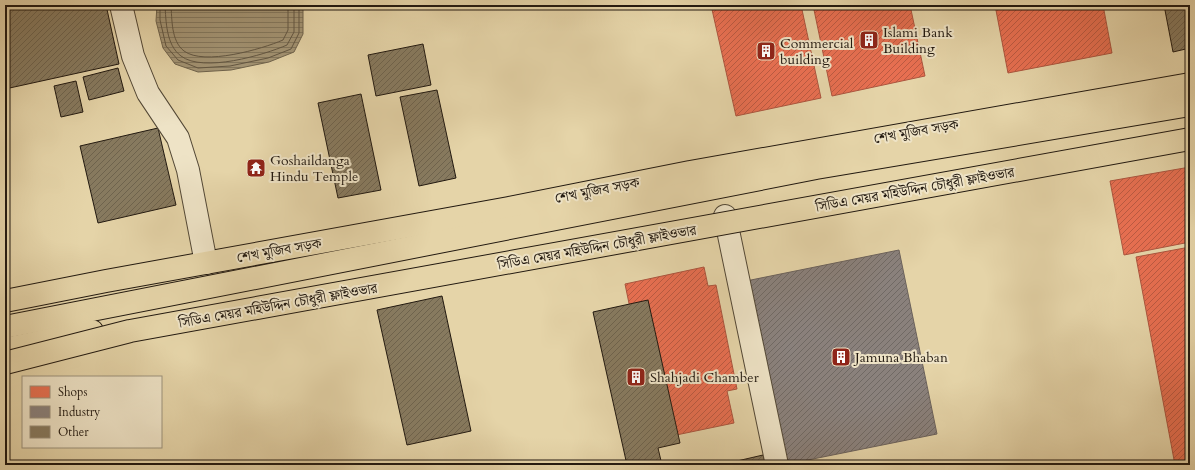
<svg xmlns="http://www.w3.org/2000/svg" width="1195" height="470" font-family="Cardo,'Noto Serif Bengali',serif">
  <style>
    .water { fill: url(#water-rules); stroke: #6f634c }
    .shops { fill: url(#shops-hatch); stroke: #ac553e }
    .industry { fill: url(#industry-hatch); stroke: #6b625c }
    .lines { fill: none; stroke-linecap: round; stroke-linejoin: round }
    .shore { stroke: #625642; stroke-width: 1 }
    .building { fill: url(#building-hatch); stroke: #221910 }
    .minor-casing { stroke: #534836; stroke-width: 24 }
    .trunk-casing { stroke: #221910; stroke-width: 24 }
    .minor { stroke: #eee3c6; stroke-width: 22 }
    .trunk { stroke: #e5d4a8; stroke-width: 22 }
    .trunk-bridge-casing { stroke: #221910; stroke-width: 24; stroke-linecap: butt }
    .trunk-bridge { stroke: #e5d4a8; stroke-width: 22 }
    .labels { text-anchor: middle; stroke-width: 4; stroke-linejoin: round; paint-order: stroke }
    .poi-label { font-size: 14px; fill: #221910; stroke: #eee3c6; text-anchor: start }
    .street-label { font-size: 14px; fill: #221910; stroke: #eee3c6 }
  </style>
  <defs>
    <pattern id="water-rules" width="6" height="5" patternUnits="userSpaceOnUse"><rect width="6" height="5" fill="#a39474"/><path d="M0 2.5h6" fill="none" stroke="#84785e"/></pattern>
    <pattern id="shops-hatch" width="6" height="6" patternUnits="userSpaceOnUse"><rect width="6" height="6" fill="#e76f51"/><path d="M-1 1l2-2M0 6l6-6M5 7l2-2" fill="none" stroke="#bb5a42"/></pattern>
    <pattern id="industry-hatch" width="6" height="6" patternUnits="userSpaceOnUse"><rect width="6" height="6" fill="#8a817c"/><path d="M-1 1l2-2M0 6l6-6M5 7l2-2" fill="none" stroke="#706964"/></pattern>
    <pattern id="building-hatch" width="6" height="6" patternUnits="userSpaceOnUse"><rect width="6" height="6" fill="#877a5f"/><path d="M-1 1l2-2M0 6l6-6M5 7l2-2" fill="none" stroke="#6e634d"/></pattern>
  </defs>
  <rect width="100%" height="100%" fill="#e5d4a8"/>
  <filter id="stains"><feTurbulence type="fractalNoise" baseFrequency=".005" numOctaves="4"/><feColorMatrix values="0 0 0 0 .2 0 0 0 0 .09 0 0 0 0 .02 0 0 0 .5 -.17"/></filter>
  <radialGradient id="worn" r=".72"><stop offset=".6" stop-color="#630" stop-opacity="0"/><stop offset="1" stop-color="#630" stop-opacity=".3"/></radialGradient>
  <polygon class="water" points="157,5 303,5 303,34 294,52 269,62 231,70 198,72 175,64 163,48 156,21"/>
  <g class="shops">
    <polygon points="711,5 801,5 821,98 736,116"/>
    <polygon points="813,5 910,5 925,76 832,96"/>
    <polygon points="995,5 1103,5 1112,53 1008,73"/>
    <polygon points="1190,167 1190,242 1124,255 1110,181"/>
    <polygon points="1190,247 1190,465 1175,465 1136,257"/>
    <polygon points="704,267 708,286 716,285 737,389 727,391 734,423 657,439 625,284"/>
  </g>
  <polygon class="industry" points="899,250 937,434 783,465 746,281"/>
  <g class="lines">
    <g class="shore">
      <polyline points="160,5 160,20 166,46 178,60 198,68 230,66 268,58 291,49 299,33 299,5"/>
      <path d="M165 5C166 21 166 45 181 56 203 73 264 55 287 45L294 32V5"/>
      <path d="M171 5C172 19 171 41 184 51 204 66 262 49 283 40L288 30V5"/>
    </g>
  </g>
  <g class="building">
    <polygon points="5,5 106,5 119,64 5,89"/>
    <polygon points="1164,5 1190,5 1190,48 1173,52"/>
    <polygon points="423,44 431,85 376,96 368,55"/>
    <polygon points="118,68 124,91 89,100 83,77"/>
    <polygon points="76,81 83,112 61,117 54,86"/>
    <polygon points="437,90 456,178 419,186 400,97"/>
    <polygon points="361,94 381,190 338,198 318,103"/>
    <polygon points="158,128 176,205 98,223 80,146"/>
    <polygon points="442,296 471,431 407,445 377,310"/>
    <polygon points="648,300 680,443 658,448 662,465 627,465 593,312"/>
    <polygon points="763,455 766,465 737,465 737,461"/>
  </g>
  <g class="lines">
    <defs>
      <g id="minor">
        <polyline points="121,5 133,56 148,93 178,138 188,170 206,263"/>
        <polyline points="725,216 777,465"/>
      </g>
      <g id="trunk">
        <polyline points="5,301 106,281 509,208 690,172 1190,84"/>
        <polyline points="5,327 816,168 1190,105"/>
        <polyline points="5,349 92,331"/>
      </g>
    </defs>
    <use href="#minor" class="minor-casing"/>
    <use href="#trunk" class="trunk-casing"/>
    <use href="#minor" class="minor"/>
    <use href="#trunk" class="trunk"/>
    <defs>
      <polyline id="trunk-bridge" points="5,363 130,331 1190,139"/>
    </defs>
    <use href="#trunk-bridge" class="trunk-bridge-casing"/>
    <use href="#trunk-bridge" class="trunk-bridge"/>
  </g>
  <defs>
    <symbol id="building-square" viewBox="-11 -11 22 22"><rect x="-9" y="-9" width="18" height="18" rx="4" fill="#8f2418" stroke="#eee3c6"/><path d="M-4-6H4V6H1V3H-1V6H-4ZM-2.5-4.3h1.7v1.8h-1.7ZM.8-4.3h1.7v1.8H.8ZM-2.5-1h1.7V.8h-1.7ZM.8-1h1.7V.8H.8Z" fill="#fff"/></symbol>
    <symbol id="temple-square" viewBox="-11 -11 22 22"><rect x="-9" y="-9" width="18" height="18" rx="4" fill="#8f2418" stroke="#eee3c6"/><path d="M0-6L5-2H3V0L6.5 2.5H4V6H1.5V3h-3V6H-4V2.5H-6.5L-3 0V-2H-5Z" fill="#fff"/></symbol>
  </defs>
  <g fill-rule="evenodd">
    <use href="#building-square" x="858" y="29" width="22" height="22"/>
    <use href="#building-square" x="755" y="40" width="22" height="22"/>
    <use href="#temple-square" x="245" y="157" width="22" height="22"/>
    <use href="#building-square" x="830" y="346" width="22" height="22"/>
    <use href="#building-square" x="625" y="366" width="22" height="22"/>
  </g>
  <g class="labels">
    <g class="poi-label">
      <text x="883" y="37">Islami Bank<tspan x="883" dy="16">Building</tspan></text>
      <text x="780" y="48">Commercial<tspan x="780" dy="16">building</tspan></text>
      <text x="270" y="165">Goshaildanga<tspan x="270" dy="16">Hindu Temple</tspan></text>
      <text x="855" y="362">Jamuna Bhaban</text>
      <text x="650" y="382">Shahjadi Chamber</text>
    </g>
    <g class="street-label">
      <text transform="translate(916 131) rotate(-10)" y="5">শেখ মুজিব সড়ক</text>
      <text transform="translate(915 189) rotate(-10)" y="5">সিডিএ মেয়র মহিউদ্দিন চৌধুরী ফ্লাইওভার</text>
      <text transform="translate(597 190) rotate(-11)" y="5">শেখ মুজিব সড়ক</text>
      <text transform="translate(597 247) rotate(-10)" y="5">সিডিএ মেয়র মহিউদ্দিন চৌধুরী ফ্লাইওভার</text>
      <text transform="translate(279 250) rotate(-10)" y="5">শেখ মুজিব সড়ক</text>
      <text transform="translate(278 305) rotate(-10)" y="5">সিডিএ মেয়র মহিউদ্দিন চৌধুরী ফ্লাইওভার</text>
    </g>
  </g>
  <rect width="1195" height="470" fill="none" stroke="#e5d4a8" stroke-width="20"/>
  <rect x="6" y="6" width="1183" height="458" fill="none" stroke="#221910" stroke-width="2"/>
  <rect x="10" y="10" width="1175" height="450" fill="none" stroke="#221910"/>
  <rect x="22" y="376" width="140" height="72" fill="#eee3c6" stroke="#9c927d"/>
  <rect x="30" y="386" width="20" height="12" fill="#e76f51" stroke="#9c927d"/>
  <text x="58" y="396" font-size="12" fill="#221910">Shops</text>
  <rect x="30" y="406" width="20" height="12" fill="#8a817c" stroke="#9c927d"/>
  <text x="58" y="416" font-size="12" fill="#221910">Industry</text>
  <rect x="30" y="426" width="20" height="12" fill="#877a5f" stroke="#9c927d"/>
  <text x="58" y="436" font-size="12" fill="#221910">Other</text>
  <rect width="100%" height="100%" filter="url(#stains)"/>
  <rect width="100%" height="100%" fill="url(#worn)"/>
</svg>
